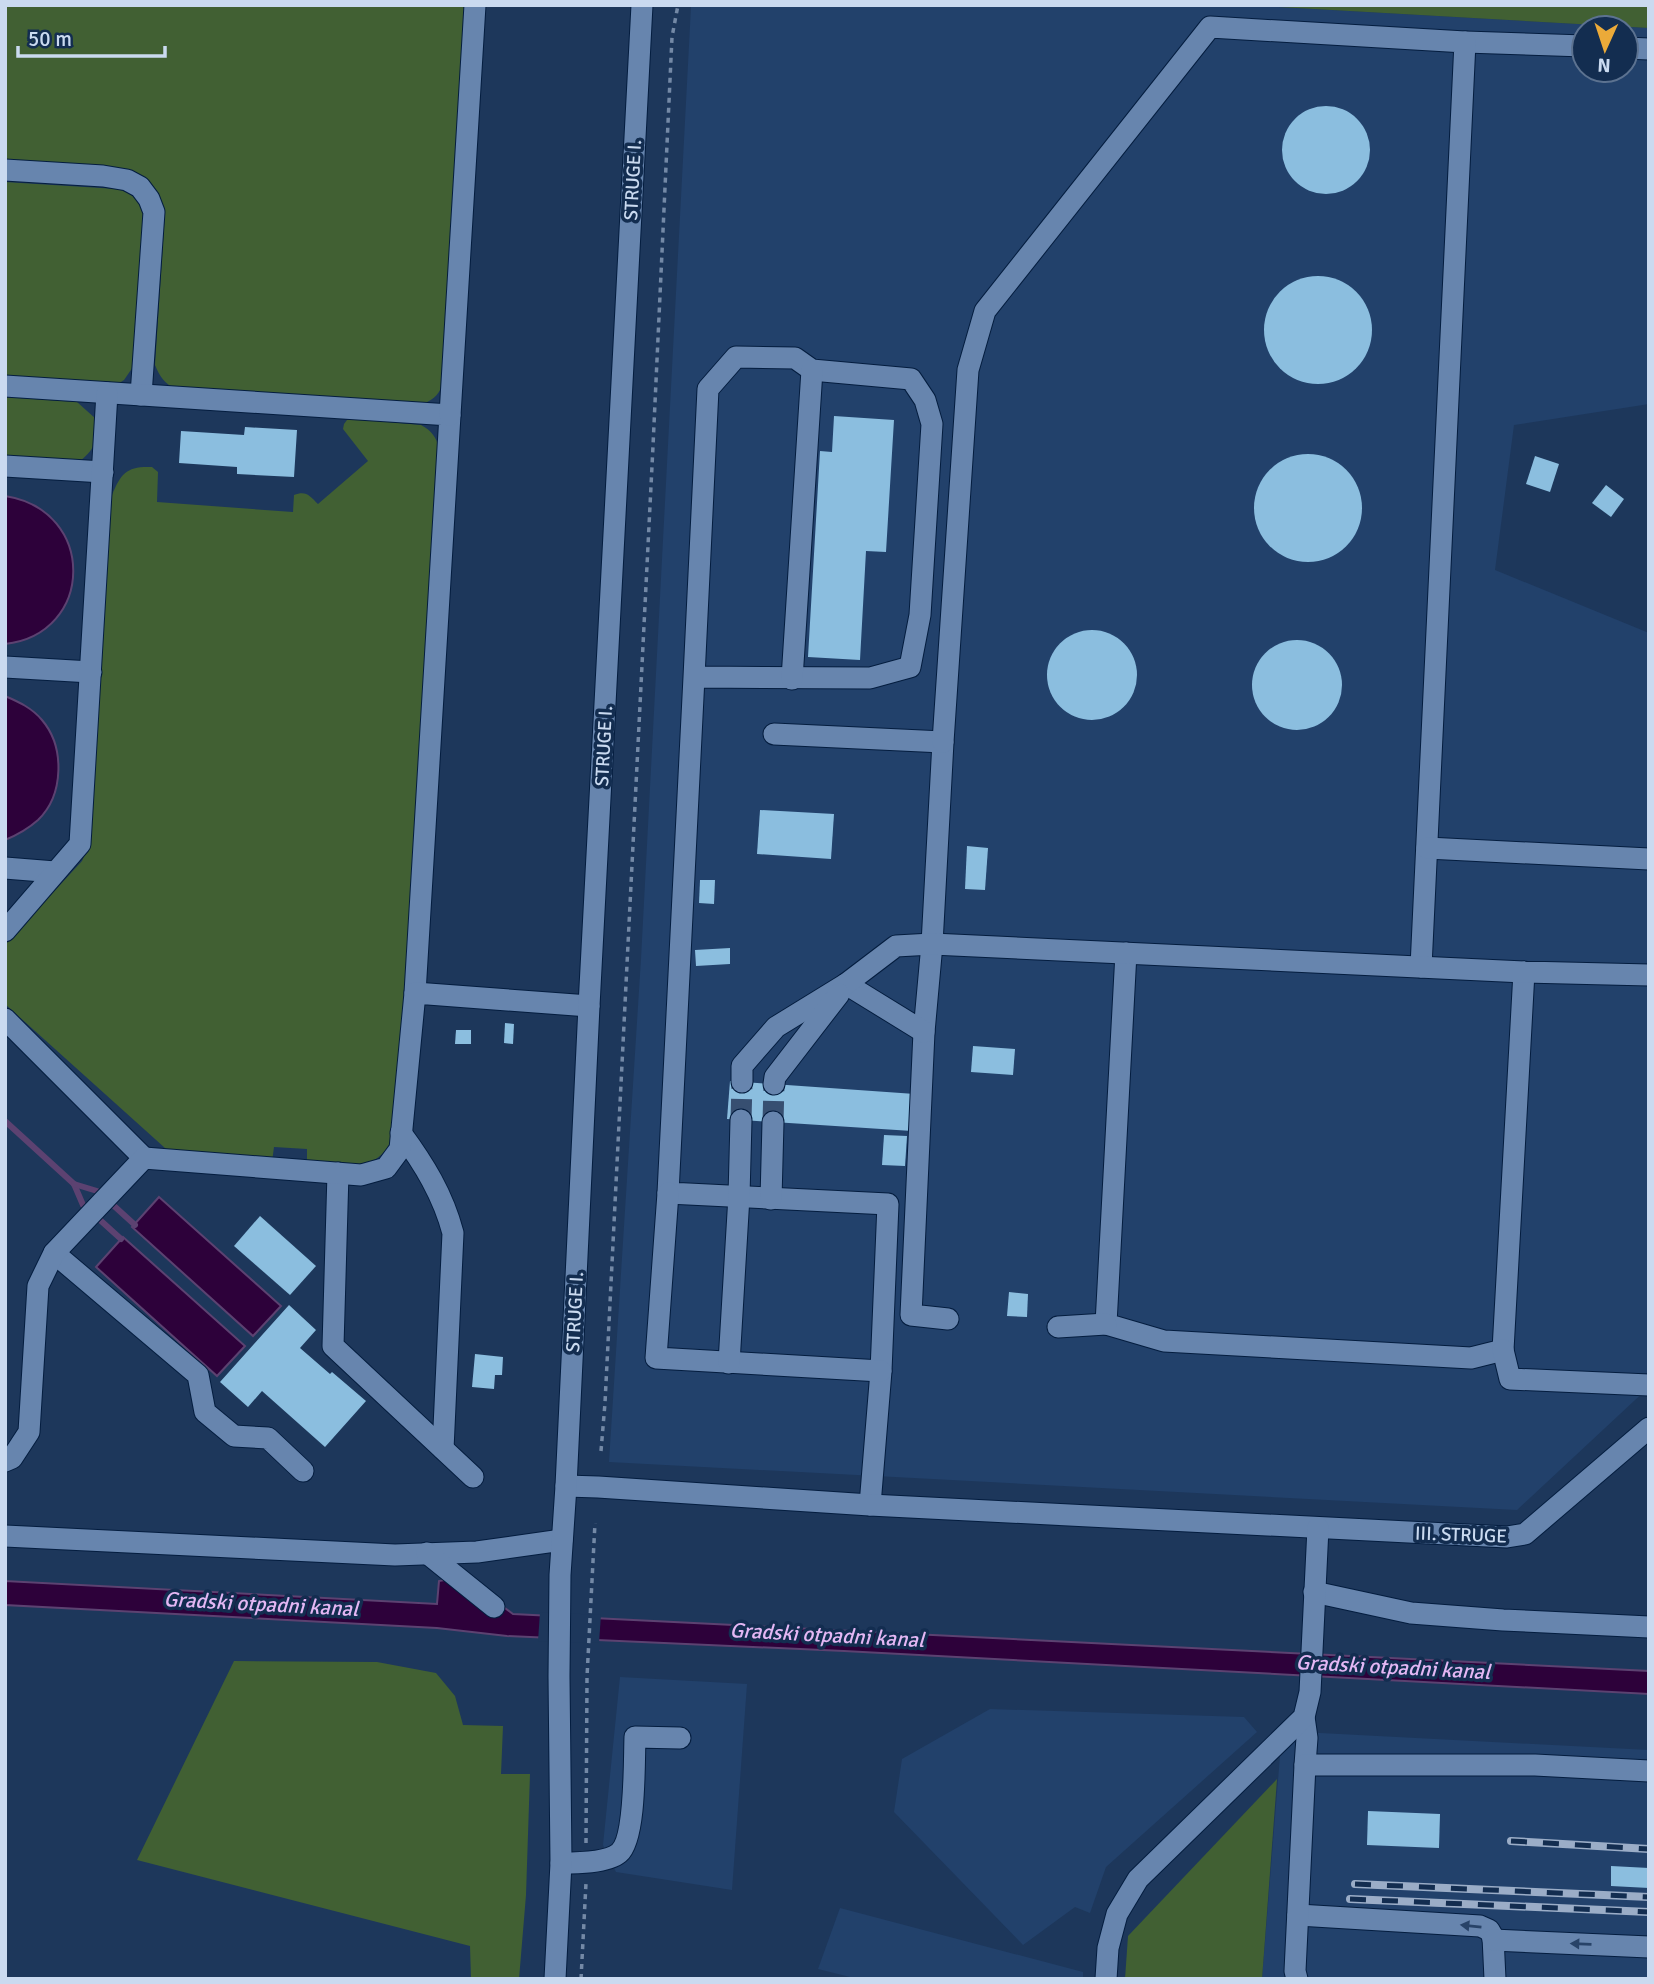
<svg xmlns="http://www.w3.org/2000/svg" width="1654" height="1984" font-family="Signika,sans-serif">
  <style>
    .built { fill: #22416b; fill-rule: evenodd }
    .green { fill: #416033 }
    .water { fill: #2d013a; stroke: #5c4271; stroke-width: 2 }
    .pier { fill: #1d375b }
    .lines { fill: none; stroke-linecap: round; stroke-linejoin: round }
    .stream { stroke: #5c4271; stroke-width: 6 }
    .building { fill: #8bbedf }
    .minor-tunnel { stroke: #374f71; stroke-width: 21; stroke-dasharray: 21 10; stroke-linecap: butt }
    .minor-casing { stroke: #041d3f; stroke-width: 23 }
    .path { stroke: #7489a6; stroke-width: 3.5; stroke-dasharray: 5 5; stroke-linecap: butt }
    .minor { stroke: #6785ae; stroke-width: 21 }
    .rail-casing { stroke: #9badc7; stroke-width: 8 }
    .rail { stroke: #132d50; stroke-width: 5; stroke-dasharray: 16; stroke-linecap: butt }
    .oneway { fill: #284368 }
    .labels { text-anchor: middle; stroke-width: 7; stroke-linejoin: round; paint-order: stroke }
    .street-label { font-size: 19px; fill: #cadaf0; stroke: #132d50 }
    .water-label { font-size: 21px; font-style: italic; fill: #e4b7f4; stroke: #132d50 }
  </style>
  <rect width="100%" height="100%" fill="#1d375b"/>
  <g class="built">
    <path d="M856 5H1243L1649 28V404L1514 425 1495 570 1649 633V1387L1517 1510 609 1462 641 959 691 7ZM1584 28H1626V70H1584Z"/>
    <polygon points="620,1677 747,1684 732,1890 616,1872 603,1845"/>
    <polygon points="990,1709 1244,1717 1257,1732 1106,1867 1090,1913 1075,1907 1023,1945 894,1812 902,1759"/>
    <polygon points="1282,1731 1649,1750 1649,1979 1262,1979"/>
    <polygon points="840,1908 1083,1972 1083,1979 858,1979 818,1969"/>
  </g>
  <g class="green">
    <path d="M5 5H468L444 381C440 393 435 399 423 404L176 389C164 383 160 377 155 365L165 212C160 191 146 174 124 169L5 162Z"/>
    <polygon points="1243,5 1649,5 1649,28"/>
    <path d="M5 182 117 189C130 192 136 198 144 209L135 364 124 380 116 385 5 377Z"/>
    <path d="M5 397 77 402 96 419C97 440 97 447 80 461L5 458Z"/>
    <path d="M355 419 421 425C432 431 436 437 439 448L396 1125C385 1176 348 1166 307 1164V1149L274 1147 272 1162 175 1153 165 1148 5 1004V945L82 861 86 852 112 495C121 473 127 466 152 467L158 472 157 502 293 512 294 495C306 490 310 496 318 504L368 461 343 429 344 424 347 420Z"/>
    <polygon points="234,1661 377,1662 436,1673 455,1696 463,1725 503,1726 501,1774 530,1774 526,1895 519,1979 471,1979 470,1946 137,1860"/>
    <polygon points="1277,1779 1262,1979 1125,1979 1128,1936"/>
  </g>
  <g class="water">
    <path d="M5 496C97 510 95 634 5 644Z"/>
    <path d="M5 696C19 702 32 708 42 720 65 747 64 795 38 820 28 829 17 835 5 840Z"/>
    <polygon points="159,1197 281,1306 253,1336 132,1227"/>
    <polygon points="123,1237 245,1346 217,1376 96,1267"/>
    <polygon points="450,1579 498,1603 513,1614 1649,1671 1649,1694 844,1651 507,1636 437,1628 5,1605 5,1581 437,1604 439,1581"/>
  </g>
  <polygon class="pier" points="540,1612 601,1615 599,1643 538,1641"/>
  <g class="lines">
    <g class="stream">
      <polyline points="5,1121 74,1184 83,1205"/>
      <polyline points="74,1184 97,1191"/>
      <polyline points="113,1205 135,1225"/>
      <polyline points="100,1220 121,1239"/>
    </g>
  </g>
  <g class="building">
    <circle cx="1326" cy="150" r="44"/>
    <circle cx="1318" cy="330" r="54"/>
    <polygon points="834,416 894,420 886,552 866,551 860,660 808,657 820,451 832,452"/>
    <polygon points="245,427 297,430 294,477 237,474 237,467 179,463 181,431 244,435"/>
    <circle cx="1308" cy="508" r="54"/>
    <polygon points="1535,456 1559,464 1550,492 1526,484"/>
    <polygon points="1606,485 1624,499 1611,517 1592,503"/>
    <circle cx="1092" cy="675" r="45"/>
    <circle cx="1297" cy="685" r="45"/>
    <polygon points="760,810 834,814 831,859 757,854"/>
    <polygon points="967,846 988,848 985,890 965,889"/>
    <polygon points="700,880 715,880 714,904 699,903"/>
    <polygon points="730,948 730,964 696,966 695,950"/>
    <polygon points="505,1023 514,1024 513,1044 504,1043"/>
    <polygon points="456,1030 471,1030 471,1044 455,1044"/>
    <polygon points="973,1046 1015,1049 1013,1075 971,1072"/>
    <polygon points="730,1081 915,1094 912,1131 727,1119"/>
    <polygon points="884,1135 907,1136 905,1166 882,1165"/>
    <polygon points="260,1216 316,1266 290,1295 234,1246"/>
    <polygon points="1009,1292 1028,1294 1027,1317 1007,1316"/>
    <polygon points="289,1305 316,1330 300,1348 330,1374 332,1372 366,1401 325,1447 262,1391 248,1407 220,1382"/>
    <polygon points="475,1354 503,1357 502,1375 495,1375 494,1389 472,1387"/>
    <polygon points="1368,1811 1440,1814 1439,1848 1367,1845"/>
    <polygon points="1611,1866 1649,1868 1649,1888 1611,1886"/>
  </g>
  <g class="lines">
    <g class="minor-tunnel">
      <polyline points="741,1120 742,1082"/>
      <polyline points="773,1122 774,1084"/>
    </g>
    <defs>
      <g id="minor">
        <polyline points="1465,42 1584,46"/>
        <polyline points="1626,48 1649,49"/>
        <polyline points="5,170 103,176 127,180 140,187 149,199 154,212 141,395"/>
        <polyline points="5,386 450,415 415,993"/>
        <polyline points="450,415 475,5"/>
        <polyline points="5,466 103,472"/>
        <polyline points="5,667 91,672"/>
        <polyline points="694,677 708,389 736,357 795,358 812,370 911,379 925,400 932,424 920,615 910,667 870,678 694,677 668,1193 888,1204 881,1371 870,1505"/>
        <polyline points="792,679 812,370"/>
        <polyline points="774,734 943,742 932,944 924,1032 911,1315 948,1319"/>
        <polyline points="943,742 968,370 985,311 1210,27 1465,42 1421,967"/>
        <polyline points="1427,848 1649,859"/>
        <polyline points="5,868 55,872"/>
        <polyline points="5,931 80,844 107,393"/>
        <polyline points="1126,953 1106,1324 1164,1341 1471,1358 1503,1350 1524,972"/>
        <polyline points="846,984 924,1032"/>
        <polyline points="5,1019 144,1158"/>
        <polyline points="742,1082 742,1066 776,1027 846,984 896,946 932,944 1524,972 1649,975"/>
        <polyline points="774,1084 775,1077 839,994"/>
        <path d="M401 1133C424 1164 443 1195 453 1233L443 1449"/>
        <polyline points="338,1173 333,1346 473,1477"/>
        <polyline points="668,1193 656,1358 881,1371"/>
        <polyline points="771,1199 773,1122"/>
        <polyline points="54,1253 198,1375 205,1412 234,1436 268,1438 303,1471"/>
        <polyline points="1058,1327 1106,1324"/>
        <polyline points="1503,1350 1510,1379 1649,1385"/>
        <polyline points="729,1363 739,1196 741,1120"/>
        <polyline points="5,1461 12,1458 29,1432 38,1286 54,1253 144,1158 361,1175 386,1168 400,1149 415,993 589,1006"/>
        <polyline points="566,1486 598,1487 870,1505 1507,1537 1525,1534 1649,1428"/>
        <polyline points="5,1536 395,1555 477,1552 562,1540"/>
        <polyline points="427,1553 494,1607"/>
        <polyline points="1314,1592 1411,1613 1503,1620 1649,1627"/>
        <polyline points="1304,1717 1307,1738 1305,1765"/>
        <path d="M561 1863C576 1863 607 1863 619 1853 636 1839 634 1760 635 1737L680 1738"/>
        <polyline points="1298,1915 1480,1926 1489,1930 1493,1937 1495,1979"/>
        <polyline points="1493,1940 1649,1947"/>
        <polyline points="555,1979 561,1863 559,1676 560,1575 566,1486 589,1006 642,5"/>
        <polyline points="1106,1979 1108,1948 1117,1914 1138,1879 1304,1717 1310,1692 1318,1528"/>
        <polyline points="1297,1979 1295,1971 1305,1765 1535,1765 1649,1771"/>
      </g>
    </defs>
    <use href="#minor" class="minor-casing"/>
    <g class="path">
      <polyline points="601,1451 605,1403 653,446 672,37 678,5"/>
      <polyline points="586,1843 587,1677 595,1523"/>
      <polyline points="581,1979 586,1883"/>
    </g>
    <use href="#minor" class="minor"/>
    <defs>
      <g id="rail">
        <polyline points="1511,1841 1649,1849"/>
        <polyline points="1355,1884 1649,1897"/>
        <polyline points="1350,1899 1649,1912"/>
      </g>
    </defs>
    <use href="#rail" class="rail-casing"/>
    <use href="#rail" class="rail"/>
  </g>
  <defs><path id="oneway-solid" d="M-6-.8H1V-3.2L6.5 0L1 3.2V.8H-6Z" transform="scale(1.75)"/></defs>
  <g class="oneway">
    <use href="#oneway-solid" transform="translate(1471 1926) rotate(-174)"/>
    <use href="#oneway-solid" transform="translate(1581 1944) rotate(-178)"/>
  </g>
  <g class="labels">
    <g class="street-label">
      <text transform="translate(632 180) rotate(-87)" y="7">STRUGE I.</text>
      <text transform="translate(603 746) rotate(-87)" y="7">STRUGE I.</text>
      <text transform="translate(574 1312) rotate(-87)" y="7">STRUGE I.</text>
      <text transform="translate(1461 1534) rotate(2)" y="7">III. STRUGE</text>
    </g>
    <g class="water-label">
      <text transform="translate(261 1604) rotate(3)" y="7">Gradski otpadni kanal</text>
      <text transform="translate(827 1635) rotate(3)" y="7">Gradski otpadni kanal</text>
      <text transform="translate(1393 1667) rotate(3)" y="7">Gradski otpadni kanal</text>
    </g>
  </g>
  <rect width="1654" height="1984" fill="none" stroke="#cadaf0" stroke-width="14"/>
  <g transform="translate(1605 49) rotate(183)"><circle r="33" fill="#132d50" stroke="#5c7290" stroke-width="2"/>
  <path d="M0-5L12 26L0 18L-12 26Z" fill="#ebaa39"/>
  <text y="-10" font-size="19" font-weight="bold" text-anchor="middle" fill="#cadaf0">N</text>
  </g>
  <path d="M18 46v10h147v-10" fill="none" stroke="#cadaf0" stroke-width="3.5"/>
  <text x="28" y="46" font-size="21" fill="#cadaf0" stroke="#132d50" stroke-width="5" paint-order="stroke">50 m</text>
</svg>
